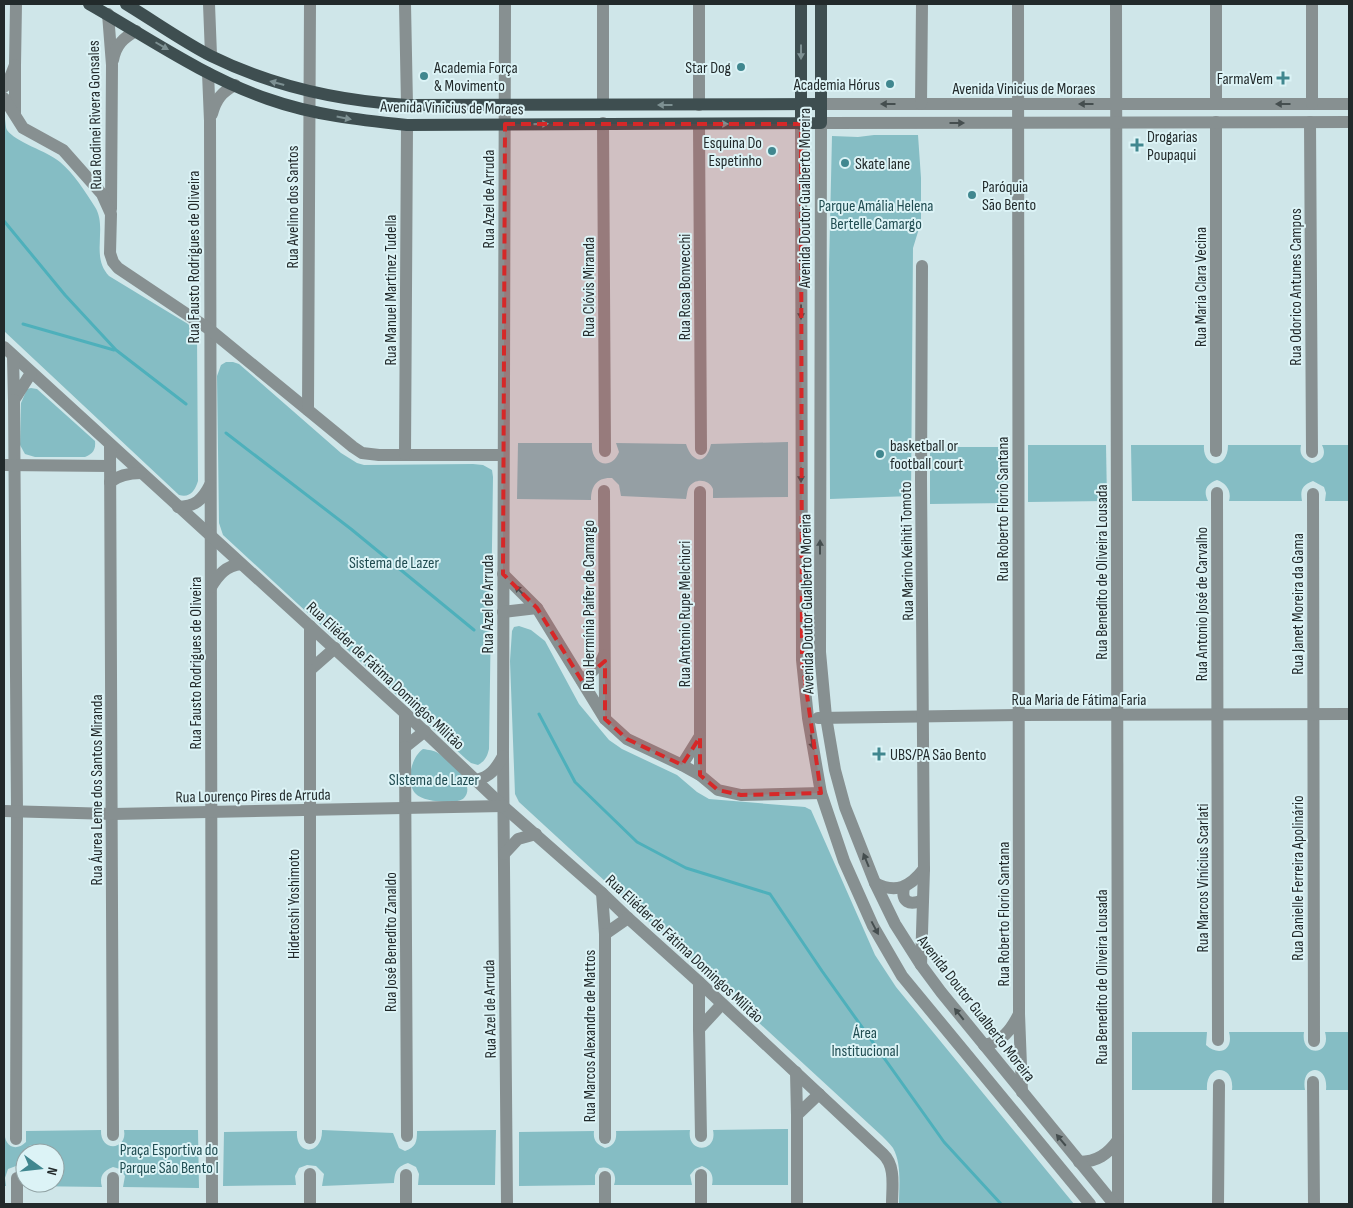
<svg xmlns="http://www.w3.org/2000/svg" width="1353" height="1208" font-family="'Sofia Sans Condensed',sans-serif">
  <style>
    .green { fill: #85bdc4 }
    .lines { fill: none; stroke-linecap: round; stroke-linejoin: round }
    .stream { stroke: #4eb0bb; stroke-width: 3 }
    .minor { stroke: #879091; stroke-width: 12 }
    .major { stroke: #3e4e50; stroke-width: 12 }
    .oneway { fill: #7d9092 }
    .oneway2 { fill: #454e4f }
    .marked { fill: #d62828; fill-opacity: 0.2; stroke: #d62828; stroke-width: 4; stroke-dasharray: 10 6; stroke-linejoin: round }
    .poi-dot { fill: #40878f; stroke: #dcf3f6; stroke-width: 2 }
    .labels { text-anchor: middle; stroke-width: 4; stroke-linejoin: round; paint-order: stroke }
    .poi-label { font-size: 16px; fill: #222a2b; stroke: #dcf3f6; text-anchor: start }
    .street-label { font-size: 16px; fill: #222a2b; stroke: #dcf3f6 }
    .park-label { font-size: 16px; fill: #204c51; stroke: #dcf3f6 }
  </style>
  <rect width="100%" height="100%" fill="#cfe6e9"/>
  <g class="green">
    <path d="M4 116C6 120 5 126 7 130 15 142 47 151 60 162 74 174 85 191 95 207 108 228 90 256 109 276L188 324 197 335 198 481C195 491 190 498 179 495L4 331Z"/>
    <polygon points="874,135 918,135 921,178 921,222 913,248 911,496 830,499 829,269 832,136 858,137"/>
    <path d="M226 362H233L239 364 341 453 357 463 364 465 473 464 483 465 492 470 493 477 489 749C487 757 485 761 478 765L471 763 466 759 223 535 219 523 217 376 221 365Z"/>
    <path d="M31 388 37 389 95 441C96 449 93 454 85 457H35L25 454 20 445 21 403 27 389Z"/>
    <path d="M788 442V497L713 498C713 497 713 490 713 489 709 479 695 478 689 487 687 490 687 496 686 499L621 496 619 485 612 478C597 477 591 486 591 500L517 499 518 443H592C590 464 611 472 619 452L616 443 686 444C692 463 706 466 711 444Z"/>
    <polygon points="1028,445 1106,445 1107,501 1028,502"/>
    <path d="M1131 445H1204C1202 468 1228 471 1228 445H1301C1299 455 1303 459 1312 463 1322 461 1327 455 1322 445H1349V501H1325L1326 493 1324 487 1313 481C1302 485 1300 490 1302 501H1229C1232 491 1226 483 1217 480 1206 484 1203 491 1208 501H1132Z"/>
    <polygon points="930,447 1008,447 1008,503 930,504"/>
    <path d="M519 626 531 630 545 641 579 704 609 740 622 749 677 775 697 792 709 799 805 807 811 810 875 955 896 987 1074 1204H899C899 1187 902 1164 893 1148 890 1144 886 1140 882 1136L519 802 515 794 510 661 512 631 514 627Z"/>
    <path d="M423 749C429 750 433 750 438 753 449 760 477 784 464 798 457 805 423 802 416 794 405 783 411 757 423 749Z"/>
    <path d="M1132 1032H1207L1206 1045C1219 1057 1234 1050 1229 1032H1304C1300 1057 1332 1057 1325 1032H1349V1090H1326C1329 1063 1300 1064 1305 1090H1232C1235 1064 1205 1063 1207 1090H1132Z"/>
    <path d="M788 1129V1185H712C714 1175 711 1170 702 1166L695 1169 690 1175 692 1185H614C618 1174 611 1165 599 1168L595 1175V1185L519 1186V1132L594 1131C593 1140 596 1144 605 1148 614 1146 617 1140 616 1131L690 1130C686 1154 718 1153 713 1130Z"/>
    <path d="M101 1130C100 1153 128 1150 124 1130H198L199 1188 123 1187 125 1176 120 1169 113 1167C103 1171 99 1176 102 1187L27 1186 28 1183H55V1153H25V1171L23 1168 16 1166 8 1169 5 1178 6 1186H4V1131H5C3 1145 15 1153 26 1142V1131Z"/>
    <path d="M322 1130 393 1133 399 1148 405 1151C416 1147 417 1142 417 1131L496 1130 495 1185H418L419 1174 416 1167 408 1163C396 1167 395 1172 394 1183L322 1186 324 1174 316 1166 307 1165 299 1168 295 1176 296 1185 223 1186 224 1132 297 1131C295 1157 323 1155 322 1130Z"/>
  </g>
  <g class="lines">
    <g class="stream">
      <polyline points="4,221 65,295 116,350 186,404"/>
      <polyline points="23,324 114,350"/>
      <polyline points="226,433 351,529 474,630"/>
      <polyline points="539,714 575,782 637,842 686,868 770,894 822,971 944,1142 1001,1204"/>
    </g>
    <g class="minor">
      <polyline points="209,4 211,55"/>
      <polyline points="405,4 407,105"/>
      <polyline points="505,4 503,756 507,1204"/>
      <polyline points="603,4 603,104"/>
      <polyline points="1018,4 1019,1014"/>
      <polyline points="1116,4 1118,1140"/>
      <polyline points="1216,4 1216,104"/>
      <polyline points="108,14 112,65 111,209"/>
      <path d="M113 60C116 45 123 38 136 31"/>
      <polyline points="15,65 16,4"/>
      <polyline points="208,73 210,121 212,1204"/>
      <polyline points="4,87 9,80 15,65 15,114"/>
      <polyline points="4,98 23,128 63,150 102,194 111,214 110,253 113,262 118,268 209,329 353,447 362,453 379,455 503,455"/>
      <polyline points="821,104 1349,104"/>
      <polyline points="921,104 922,4"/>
      <polyline points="1312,104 1312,4"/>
      <polyline points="699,105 699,4"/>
      <path d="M212 114C216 99 222 92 235 85"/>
      <polyline points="1216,122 1216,451"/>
      <polyline points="1310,122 1312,452"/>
      <polyline points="603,123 605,451"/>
      <polyline points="699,124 701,449"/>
      <polyline points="801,124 802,660 808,718 821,793 844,861 873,926 902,976 1090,1204"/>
      <path d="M4 347 405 713 503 806 602 893 628 918 699 982 883 1154C896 1166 892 1187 892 1204"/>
      <polyline points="13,356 14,400 31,373"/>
      <polyline points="14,400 17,811 16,1139"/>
      <polyline points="308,410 310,4"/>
      <polyline points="110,446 113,1135"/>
      <polyline points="405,454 407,125"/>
      <polyline points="4,465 110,466"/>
      <path d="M110 482C119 475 130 473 141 473"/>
      <polyline points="604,491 605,719"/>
      <polyline points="700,492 700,736"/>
      <polyline points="1217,493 1218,1040"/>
      <polyline points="1313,494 1314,1041"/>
      <path d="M178 507C195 506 202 501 210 485"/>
      <polyline points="503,574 537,608 503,612"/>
      <path d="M211 587C219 574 226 566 241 564"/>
      <polyline points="537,608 605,719 627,739 682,765 700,775 718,790 741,795 821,793"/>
      <polyline points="310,626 310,670 335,648"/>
      <polyline points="582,681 600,664 604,655"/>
      <polyline points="405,713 405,747 425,731"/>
      <polyline points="818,718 1019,715 1349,714"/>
      <polyline points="405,747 407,1136"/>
      <polyline points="682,765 700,736 700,775"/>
      <path d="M476 780C490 777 496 769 503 756"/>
      <polyline points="4,811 113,814 503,806"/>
      <polyline points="504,854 518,839 536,834"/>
      <path d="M875 883C896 894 910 887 924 869"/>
      <path d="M904 887C901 902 909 906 923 900"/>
      <polyline points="602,893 605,934 628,918"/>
      <polyline points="921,965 924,869 921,478 922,266"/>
      <polyline points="699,982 699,1029 722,1004"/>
      <polyline points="699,1029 701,1136"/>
      <path d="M984 1045C1002 1042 1011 1030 1019 1014L1022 1092"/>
      <polyline points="796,1072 797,1115 819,1094"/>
      <polyline points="1313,1082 1314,1204"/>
      <polyline points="797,1115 797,1204"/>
      <polyline points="310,1138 310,670"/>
      <polyline points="605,1138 605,934"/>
      <path d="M1079 1162C1097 1162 1108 1154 1118 1140V1204"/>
      <polyline points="310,1174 310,1204"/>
      <polyline points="406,1175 406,1204"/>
      <polyline points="701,1175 701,1204"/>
      <polyline points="17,1178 17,1204"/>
      <polyline points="113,1178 113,1204"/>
      <polyline points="605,1204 605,1177"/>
      <polyline points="1114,1204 941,992 921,965 895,924 875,883 845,807 835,770 826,717 820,652 821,123 1349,122"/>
      <polyline points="1218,1204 1219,1085"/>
    </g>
    <g class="major">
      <path d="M89 4C147 37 204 77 268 99 313 115 360 120 407 125L821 123V4"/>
      <path d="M126 4C154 21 182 41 211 56 272 86 339 101 407 105L821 104"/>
      <polyline points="801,124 801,4"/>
    </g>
  </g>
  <defs><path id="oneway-solid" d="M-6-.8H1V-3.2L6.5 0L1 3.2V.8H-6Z" transform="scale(1.25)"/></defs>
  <g class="oneway">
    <use href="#oneway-solid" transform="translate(162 46) rotate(30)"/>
    <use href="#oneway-solid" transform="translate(801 52) rotate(90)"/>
    <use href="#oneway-solid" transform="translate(277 83) rotate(-165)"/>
    <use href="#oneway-solid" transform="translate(665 105) rotate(-180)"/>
    <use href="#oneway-solid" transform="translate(344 118) rotate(11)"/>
    <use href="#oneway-solid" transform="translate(541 124) rotate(-1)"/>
    <use href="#oneway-solid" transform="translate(721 124)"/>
  </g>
  <g class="oneway2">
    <use href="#oneway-solid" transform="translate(888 104) rotate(-180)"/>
    <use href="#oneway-solid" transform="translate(1086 104) rotate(180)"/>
    <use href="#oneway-solid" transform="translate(1283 104) rotate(-180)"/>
    <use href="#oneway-solid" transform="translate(957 123)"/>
    <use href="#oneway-solid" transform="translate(801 312) rotate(90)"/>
    <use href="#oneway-solid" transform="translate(801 475) rotate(90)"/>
    <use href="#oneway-solid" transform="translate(820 547) rotate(-90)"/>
    <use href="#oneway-solid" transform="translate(520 591) rotate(-134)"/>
    <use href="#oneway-solid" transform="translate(812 742) rotate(80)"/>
    <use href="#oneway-solid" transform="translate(866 860) rotate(-112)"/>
    <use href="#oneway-solid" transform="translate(875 928) rotate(62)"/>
    <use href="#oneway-solid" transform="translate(959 1014) rotate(-129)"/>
    <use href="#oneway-solid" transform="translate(1061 1140) rotate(-130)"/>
  </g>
  <path class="marked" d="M505 124H801L802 660 821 793 741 795 718 790 700 775V737L682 765 627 739 605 719V661L582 681 537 608 503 574Z"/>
  <g class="poi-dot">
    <circle cx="741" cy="67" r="5"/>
    <circle cx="424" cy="76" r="5"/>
    <path d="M1280.5 70.5h5v5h5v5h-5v5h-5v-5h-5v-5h5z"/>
    <circle cx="890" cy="84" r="5"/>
    <path d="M1134.5 137.5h5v5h5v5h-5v5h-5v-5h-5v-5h5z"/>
    <circle cx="772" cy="151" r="5"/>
    <circle cx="845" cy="163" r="5"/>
    <circle cx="972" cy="195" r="5"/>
    <circle cx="880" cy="454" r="5"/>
    <path d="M876.5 746.5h5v5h5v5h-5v5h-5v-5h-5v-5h5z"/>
  </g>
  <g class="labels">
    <g class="poi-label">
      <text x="434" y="73">Academia Força<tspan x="434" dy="18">&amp; Movimento</tspan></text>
      <text x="731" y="73" text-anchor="end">Star Dog</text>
      <text x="1273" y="84" text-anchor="end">FarmaVem</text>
      <text x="880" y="90" text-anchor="end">Academia Hórus</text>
      <text x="1147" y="142">Drogarias<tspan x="1147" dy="18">Poupaqui</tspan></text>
      <text x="762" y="148" text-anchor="end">Esquina Do<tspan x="762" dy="18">Espetinho</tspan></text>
      <text x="855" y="169">Skate lane</text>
      <text x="982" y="192">Paróquia<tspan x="982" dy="18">São Bento</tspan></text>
      <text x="890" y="451">basketball or<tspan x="890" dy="18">football court</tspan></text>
      <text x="890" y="760">UBS/PA São Bento</text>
    </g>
    <g class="street-label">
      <text x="1024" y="94">Avenida Vinicius de Moraes</text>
      <text transform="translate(452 107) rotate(1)" y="6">Avenida Vinicius de Moraes</text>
      <text transform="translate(94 115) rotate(-91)" y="6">Rua Rodinei Rivera Gonsales</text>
      <text transform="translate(804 198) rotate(-90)" y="6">Avenida Doutor Gualberto Moreira</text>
      <text transform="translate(488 199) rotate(-90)" y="6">Rua Azel de Arruda</text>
      <text transform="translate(292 207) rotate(-90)" y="6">Rua Avelino dos Santos</text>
      <text transform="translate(193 257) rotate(-90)" y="6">Rua Fausto Rodrigues de Oliveira</text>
      <text transform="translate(588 287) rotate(-90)" y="6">Rua Clóvis Miranda</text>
      <text transform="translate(684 287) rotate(-90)" y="6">Rua Rosa Bonvecchi</text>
      <text transform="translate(1200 287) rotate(-90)" y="6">Rua Maria Clara Vecina</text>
      <text transform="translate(1295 287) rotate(-90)" y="6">Rua Odorico Antunes Campos</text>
      <text transform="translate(390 290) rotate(-90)" y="6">Rua Manuel Martinez Tudella</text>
      <text transform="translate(1002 509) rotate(-90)" y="6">Rua Roberto Florio Santana</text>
      <text transform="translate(906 551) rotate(-91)" y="6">Rua Marino Keihiti Tomoto</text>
      <text transform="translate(1101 572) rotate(-90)" y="6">Rua Benedito de Oliveira Lousada</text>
      <text transform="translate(487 604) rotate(-90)" y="6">Rua Azel de Arruda</text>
      <text transform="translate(806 604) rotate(-91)" y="6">Avenida Doutor Gualberto Moreira</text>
      <text transform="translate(1201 604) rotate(-90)" y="6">Rua Antonio José de Carvalho</text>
      <text transform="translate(1297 604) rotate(-90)" y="6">Rua Janet Moreira da Gama</text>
      <text transform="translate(588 605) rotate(-90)" y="6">Rua Hermínia Paifer de Camargo</text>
      <text transform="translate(684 614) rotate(-90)" y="6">Rua Antonio Rupe Melchiori</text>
      <text transform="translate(195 663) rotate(-90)" y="6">Rua Fausto Rodrigues de Oliveira</text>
      <text transform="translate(386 675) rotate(43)" y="6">Rua Eliéder de Fátima Domingos Militão</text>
      <text x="1079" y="705">Rua Maria de Fátima Faria</text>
      <text transform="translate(96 790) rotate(-90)" y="6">Rua Áurea Leme dos Santos Miranda</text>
      <text transform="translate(253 795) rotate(-1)" y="6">Rua Lourenço Pires de Arruda</text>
      <text transform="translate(1202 878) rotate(-90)" y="6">Rua Marcos Vinícius Scarlati</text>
      <text transform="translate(1297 878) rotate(-90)" y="6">Rua Danielle Ferreira Apolinário</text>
      <text transform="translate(293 904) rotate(-90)" y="6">Hidetoshi Yoshimoto</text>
      <text transform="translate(1003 914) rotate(-90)" y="6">Rua Roberto Florio Santana</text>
      <text transform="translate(390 942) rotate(-90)" y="6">Rua José Benedito Zanaldo</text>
      <text transform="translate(685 948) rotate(43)" y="6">Rua Eliéder de Fátima Domingos Militão</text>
      <text transform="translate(1101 977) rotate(-90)" y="6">Rua Benedito de Oliveira Lousada</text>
      <text transform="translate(977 1008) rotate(52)" y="6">Avenida Doutor Gualberto Moreira</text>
      <text transform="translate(489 1009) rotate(-91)" y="6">Rua Azel de Arruda</text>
      <text transform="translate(589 1036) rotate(-90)" y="6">Rua Marcos Alexandre de Mattos</text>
    </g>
    <g class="park-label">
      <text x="876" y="211">Parque Amália Helena<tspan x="876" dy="18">Bertelle Camargo</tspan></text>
      <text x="394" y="568">Sistema de Lazer</text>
      <text x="434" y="785">SIstema de Lazer</text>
      <text x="865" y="1038">Área<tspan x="865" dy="18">Institucional</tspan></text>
      <text x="169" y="1155">Praça Esportiva do<tspan x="169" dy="18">Parque São Bento I</tspan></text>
    </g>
  </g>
  <rect width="1353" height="1208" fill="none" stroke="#222a2b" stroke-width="10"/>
  <g transform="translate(40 1168) rotate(105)"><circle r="24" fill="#dcf3f6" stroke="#92a3a5"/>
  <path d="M0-4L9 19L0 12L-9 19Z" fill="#40878f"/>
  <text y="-8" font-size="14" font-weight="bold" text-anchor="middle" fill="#222a2b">N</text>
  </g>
</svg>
